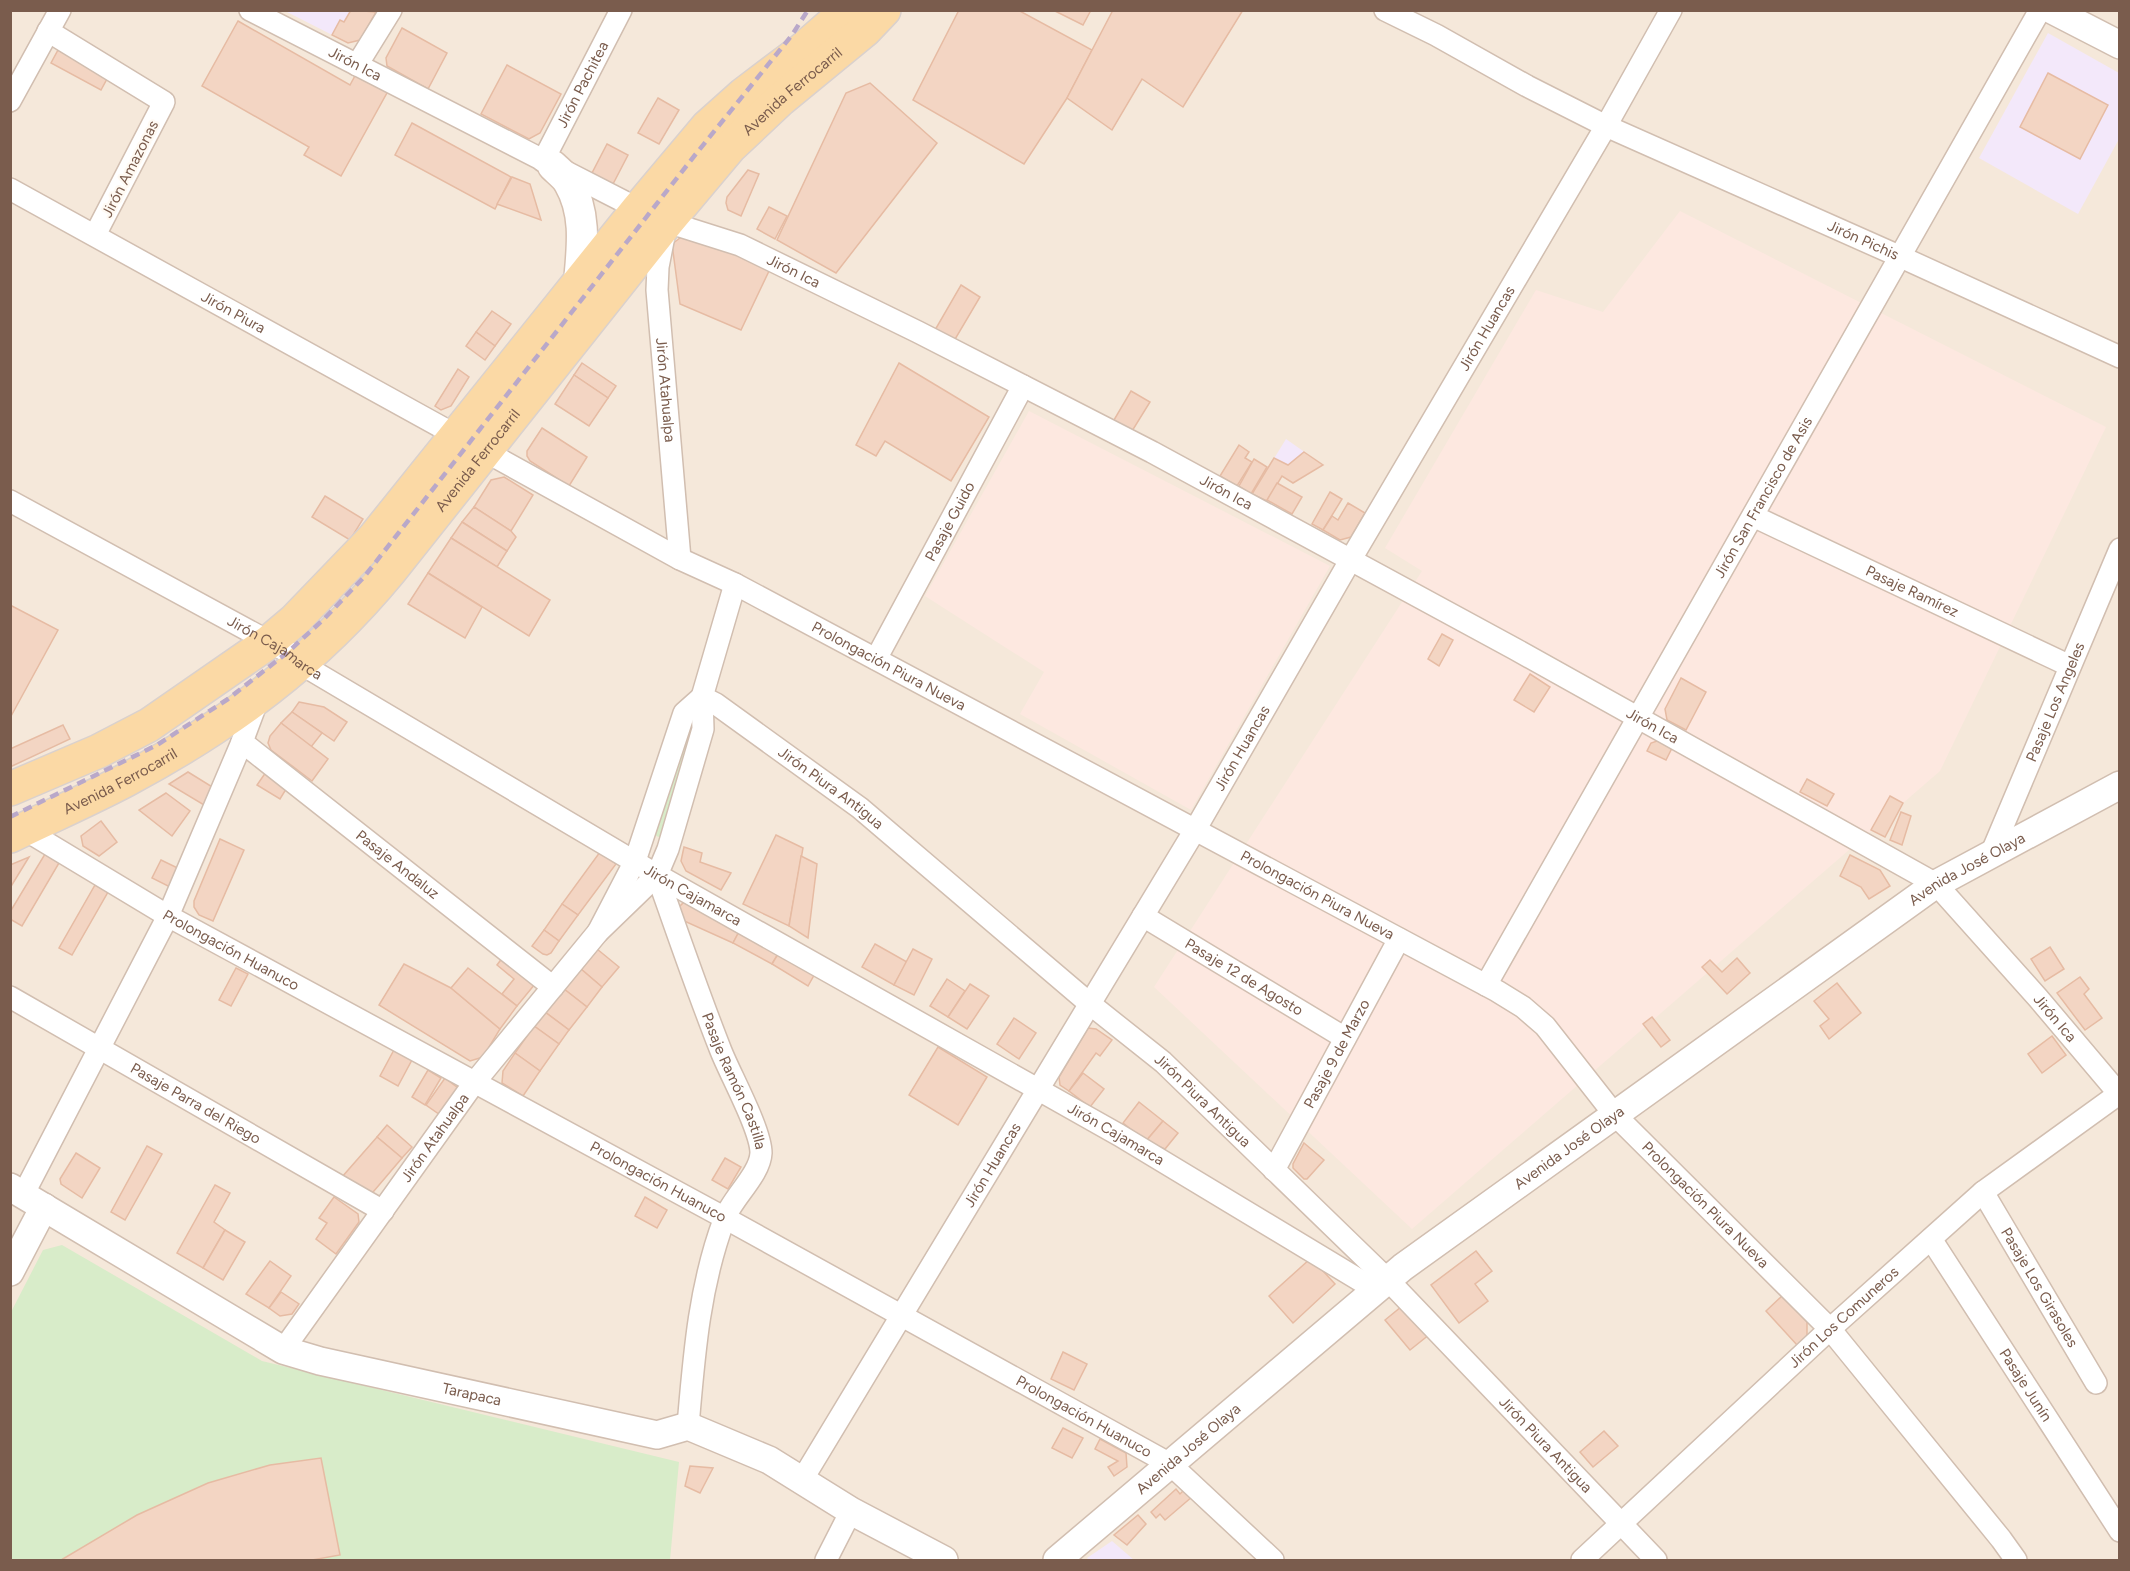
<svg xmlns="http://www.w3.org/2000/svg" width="2130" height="1571" font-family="Figtree,sans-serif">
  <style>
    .residential { fill: #f5e8da }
    .commercial { fill: #fde8e0 }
    .education { fill: #f3e8fa }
    .green { fill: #d8ecc9 }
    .building { fill: #f3d5c3; stroke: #e6bba3; stroke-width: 1.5 }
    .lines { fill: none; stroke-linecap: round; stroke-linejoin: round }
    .minor-casing { stroke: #d1beb0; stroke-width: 24 }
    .tertiary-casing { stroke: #d1beb0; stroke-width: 30 }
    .secondary-casing { stroke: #d6c0b0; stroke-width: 33 }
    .primary-casing { stroke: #dad1cd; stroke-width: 36 }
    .minor { stroke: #fff; stroke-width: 21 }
    .tertiary { stroke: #fff; stroke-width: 27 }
    .secondary { stroke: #fff; stroke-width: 30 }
    .primary { stroke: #fbd9a5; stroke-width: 33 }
    .rail { stroke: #b9a8c9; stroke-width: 4.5; stroke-dasharray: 9 6; stroke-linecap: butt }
    .labels { text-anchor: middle; stroke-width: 4.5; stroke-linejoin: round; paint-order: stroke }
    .street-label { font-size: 15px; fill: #7a5c4d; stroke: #fffaf3 }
  </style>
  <rect width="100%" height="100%" fill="#fdf6ec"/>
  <rect class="residential" x="11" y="11" width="2108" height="1549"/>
  <g class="commercial">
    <polygon points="1680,211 2106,427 1940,771 1412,1229 1154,987 1422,571 1385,548 1536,290 1603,312"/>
    <polygon points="1029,411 1330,566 1191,810 1020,714 1044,672 925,596"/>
  </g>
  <g class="education">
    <polygon points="285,11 377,11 360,40 348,43"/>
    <polygon points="2048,33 2119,73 2119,139 2078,214 1979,158"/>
    <polygon points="1286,439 1323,465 1293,483 1282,476 1252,494"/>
    <polygon points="1112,1541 1134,1560 1089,1560 1087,1558"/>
  </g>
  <g class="green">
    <polygon points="700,712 663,839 648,832 684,729"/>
    <polygon points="62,1245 262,1361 679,1462 670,1560 11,1560 10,1314 43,1250"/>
  </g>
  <g class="building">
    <polygon points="351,10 376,12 360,40 348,43 332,35 340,20 344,22"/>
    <polygon points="959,10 1018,10 1092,50 1067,98 1024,164 913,100"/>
    <polygon points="1053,10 1091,10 1083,25"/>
    <polygon points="1113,10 1243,10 1183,107 1142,79 1112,130 1067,98"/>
    <polygon points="238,21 350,85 356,74 388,91 341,176 304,155 309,147 202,86"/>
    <polygon points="402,28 447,53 428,89 387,66 386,58"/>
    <polygon points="58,50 108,77 101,90 51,63"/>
    <polygon points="507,65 561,94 540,133 529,139 481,114"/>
    <polygon points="2048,73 2108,105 2080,159 2020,127"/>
    <polygon points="870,83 937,143 836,273 777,240 846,93"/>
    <polygon points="658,98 679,110 659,144 638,133"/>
    <polygon points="412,123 511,177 495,209 395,155"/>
    <polygon points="607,144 628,155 613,184 592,173"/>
    <polygon points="748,170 759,174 741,216 728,210 726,203 727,197"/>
    <polygon points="512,177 530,184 541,220 497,204"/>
    <polygon points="769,207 787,216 775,239 757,229"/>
    <polygon points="684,235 739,253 769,271 741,330 680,304 672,244"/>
    <polygon points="961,285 980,297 954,341 935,330"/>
    <polygon points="492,311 511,324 495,346 476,332"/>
    <polygon points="476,332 495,346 485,360 466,346"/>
    <polygon points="582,363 616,386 608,398 574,375"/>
    <polygon points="899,363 989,417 951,481 885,441 876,456 856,445"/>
    <polygon points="458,369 469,377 451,406 441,410 435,406"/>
    <polygon points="574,375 608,398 589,426 555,404"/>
    <polygon points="1131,391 1150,402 1129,436 1111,425"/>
    <polygon points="542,428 587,457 569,486 530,461 527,456 527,451"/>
    <polygon points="1239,445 1249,452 1245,458 1252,462 1237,486 1220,476"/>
    <polygon points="1304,452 1323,465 1293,483 1282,476 1267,501 1252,494 1274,458 1288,465"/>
    <polygon points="1254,459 1267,467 1251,494 1239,486"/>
    <polygon points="504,477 533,495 511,531 474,507 491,480"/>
    <polygon points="1277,483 1302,497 1292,514 1267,500"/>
    <polygon points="1330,492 1342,499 1323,530 1312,524"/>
    <polygon points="325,496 363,519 350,540 312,517"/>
    <polygon points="1348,503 1365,513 1351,537 1340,540 1323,530 1332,516 1338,520"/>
    <polygon points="474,507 511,531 516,537 507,551 462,522"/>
    <polygon points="462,522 507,551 497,567 451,538"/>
    <polygon points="451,538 550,600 529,636 428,573"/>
    <polygon points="428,573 482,607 465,638 408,604"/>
    <polygon points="10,605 58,630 10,718"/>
    <polygon points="1442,634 1453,640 1439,666 1428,659"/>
    <polygon points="1530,674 1550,687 1534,712 1514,700"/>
    <polygon points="1681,678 1706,692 1686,730 1667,720 1665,709"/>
    <polygon points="299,702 324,707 347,722 334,741 292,712"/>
    <polygon points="292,712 322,733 311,747 281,723"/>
    <polygon points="281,723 328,759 312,781 271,750 268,743 270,736"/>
    <polygon points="63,725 70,739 10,767 10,749"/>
    <polygon points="1660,740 1673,746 1666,760 1647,751 1651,743"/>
    <polygon points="188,772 214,788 204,805 169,784"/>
    <polygon points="266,772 288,786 280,799 257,785"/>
    <polygon points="1807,779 1834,794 1827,806 1800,792"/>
    <polygon points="166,793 190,811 172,836 139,810"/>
    <polygon points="1890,796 1903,803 1885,837 1871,830"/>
    <polygon points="1901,812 1911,816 1902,845 1890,840"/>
    <polygon points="101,821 117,842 99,856 83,846 81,836"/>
    <polygon points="776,835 803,848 789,926 743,904"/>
    <polygon points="220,839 244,850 213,921 199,915 194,907 194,901"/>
    <polygon points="684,847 702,853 700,862 731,873 721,890 686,871 681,861"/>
    <polygon points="600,852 616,864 578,915 562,904"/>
    <polygon points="45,854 59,863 22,926 10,919 10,912"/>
    <polygon points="1850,855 1880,870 1890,886 1869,899 1861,887 1840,876"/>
    <polygon points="801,856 817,864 808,938 789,926"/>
    <polygon points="29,857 10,888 10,865"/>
    <polygon points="161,860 184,871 176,890 152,878"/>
    <polygon points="95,885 108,892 72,955 59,948"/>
    <polygon points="685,901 741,928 733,943 682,920 679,907"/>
    <polygon points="562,904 578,915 559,941 544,930"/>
    <polygon points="741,928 781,949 772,964 733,943"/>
    <polygon points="544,930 559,941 551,953 547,955 543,954 532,946"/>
    <polygon points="875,944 907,962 894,985 862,967"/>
    <polygon points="2050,947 2064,969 2045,981 2031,959"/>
    <polygon points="597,949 619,967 602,987 581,969"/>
    <polygon points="781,949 817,970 808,986 772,964"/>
    <polygon points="913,949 932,959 914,995 894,985"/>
    <polygon points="506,953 535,984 517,1006 502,994 514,979 497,965"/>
    <polygon points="1737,958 1750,973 1727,994 1702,967 1710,960 1722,972"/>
    <polygon points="404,964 451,988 500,1029 483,1057 470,1061 379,1005"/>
    <polygon points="236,968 248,974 231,1006 219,1000"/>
    <polygon points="468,968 517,1006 500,1029 451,988"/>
    <polygon points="581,969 602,987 587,1007 564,989"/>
    <polygon points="2080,977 2089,989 2084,994 2102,1018 2085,1030 2057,993"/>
    <polygon points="947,979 965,991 948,1017 930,1006"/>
    <polygon points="1837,983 1861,1013 1829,1039 1820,1026 1829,1019 1814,1001"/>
    <polygon points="970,984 989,996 967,1029 948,1017"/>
    <polygon points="564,989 587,1007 569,1030 545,1012"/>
    <polygon points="545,1012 569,1030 559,1044 534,1026"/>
    <polygon points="1652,1017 1670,1040 1661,1047 1643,1024"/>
    <polygon points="1014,1018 1036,1033 1019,1059 997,1044"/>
    <polygon points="534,1026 559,1044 540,1071 515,1053"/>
    <polygon points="1088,1028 1096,1029 1112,1040 1100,1056 1096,1053 1069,1091 1060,1085 1059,1077"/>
    <polygon points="2052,1036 2066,1055 2042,1073 2028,1054"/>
    <polygon points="938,1047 987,1077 958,1125 909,1095"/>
    <polygon points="395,1048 413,1058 398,1086 380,1076"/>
    <polygon points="515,1053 540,1071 523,1096 502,1083 503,1071"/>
    <polygon points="428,1070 441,1078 425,1105 412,1097"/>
    <polygon points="1083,1073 1104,1089 1090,1107 1069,1091"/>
    <polygon points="445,1078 458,1088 443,1117 426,1105"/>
    <polygon points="1139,1102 1163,1121 1146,1141 1123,1123"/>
    <polygon points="1163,1121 1178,1133 1165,1149 1146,1141"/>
    <polygon points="387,1125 412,1147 402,1158 377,1137"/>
    <polygon points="377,1137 402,1158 368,1198 342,1177"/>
    <polygon points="1304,1143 1324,1160 1307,1179 1304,1179 1293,1168 1293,1164"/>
    <polygon points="147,1146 162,1154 125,1220 111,1212"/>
    <polygon points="76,1153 100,1168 82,1198 61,1184 60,1179"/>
    <polygon points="725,1158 741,1167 728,1189 712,1180"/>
    <polygon points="215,1185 230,1193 214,1222 225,1230 203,1268 177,1253"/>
    <polygon points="334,1197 358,1214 359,1222 336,1254 316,1239 327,1223 319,1218"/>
    <polygon points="645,1197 667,1210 657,1228 635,1216"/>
    <polygon points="225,1230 245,1242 223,1280 203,1268"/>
    <polygon points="1476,1251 1492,1271 1475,1284 1488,1301 1459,1323 1431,1285"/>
    <polygon points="1311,1258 1335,1284 1293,1323 1269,1296"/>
    <polygon points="270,1261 291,1276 269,1308 246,1294"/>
    <polygon points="281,1292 299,1304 292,1314 280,1316 269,1308"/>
    <polygon points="1783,1295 1807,1322 1807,1336 1797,1345 1766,1311"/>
    <polygon points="1401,1307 1430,1334 1410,1350 1385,1320"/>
    <polygon points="1063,1352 1087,1364 1074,1390 1051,1379"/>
    <polygon points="1063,1428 1083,1438 1072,1458 1052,1448"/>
    <polygon points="1604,1431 1618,1446 1593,1467 1580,1452"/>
    <polygon points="1100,1439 1126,1453 1127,1467 1114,1476 1108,1467 1118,1461 1095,1449"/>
    <polygon points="321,1458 340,1555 312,1560 61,1560 137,1515 208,1483 270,1465"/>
    <polygon points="690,1466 713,1468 700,1493 685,1486"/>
    <polygon points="1186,1488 1193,1496 1165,1520 1160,1514 1156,1518 1151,1512 1176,1489 1180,1494"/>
    <polygon points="1138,1515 1146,1524 1127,1545 1114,1535"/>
  </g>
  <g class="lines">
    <defs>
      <g id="minor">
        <path id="s1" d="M250 10 658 219 740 245 918 332 1152 452 1515 649 1936 884 2038 998 2120 1095"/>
        <path id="s2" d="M1385 10 1436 35 1527 86 1606 126 1901 257 2120 357"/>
        <polyline points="48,31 164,102 95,235"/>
        <polyline points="357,65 391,10"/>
        <polyline points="10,101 60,10"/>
        <path id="s3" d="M543 161 621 10"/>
        <path id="s4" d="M10 189 680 559 735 584 1497 991 1523 1007 1545 1026 1614 1114 1830 1329 2001 1539 2016 1560"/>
        <path id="s5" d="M665 231 658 267 657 290 680 559"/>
        <path id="s6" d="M10 501 288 652 301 664 657 875 1119 1135 1376 1290"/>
        <path id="s7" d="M1753 516 2070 666"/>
        <path id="s8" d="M876 659 1023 386"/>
        <path id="s9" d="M242 742 553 987"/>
        <path id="s10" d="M17 825 168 916 725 1218 1170 1464 1273 1560"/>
        <path id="s11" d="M1991 854 2120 549"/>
        <path id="s12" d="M657 875C678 934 698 993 721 1051 730 1074 761 1130 761 1153 760 1175 731 1199 724 1220 699 1287 694 1356 688 1426"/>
        <path id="s13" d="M1143 916 1345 1038"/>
        <path id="s14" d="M598 932 635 861 684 713 702 697 716 704 860 808 1090 1004 1163 1062 1388 1280 1656 1560"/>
        <path id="s15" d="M1486 985 2040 10"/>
        <path id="s16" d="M10 997 383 1211"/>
        <path id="s17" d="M1274 1170 1399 939"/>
        <path id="s18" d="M1983 1192 2096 1383"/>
        <polyline points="23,1195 168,916 242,742 258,699"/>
        <path id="s19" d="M1931 1239 2120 1531"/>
        <path id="s20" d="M283 1350 474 1083 598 932 657 875 668 849 703 729 702 697 735 584"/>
        <path id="s21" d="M802 1480 1195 830 1351 559 1606 126 1671 10"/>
        <polyline points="826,1560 851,1511"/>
        <path id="s22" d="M1582 1560 1830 1329 1983 1192 2120 1093"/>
      </g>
      <g id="tertiary">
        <polyline points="2052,10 2120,45"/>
        <path id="s23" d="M10 1187 283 1350 320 1361 657 1435 688 1426 769 1460 851 1511 944 1560"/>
        <polyline points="10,1272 44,1207"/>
        <path id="s24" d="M1057 1560 1403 1267 1936 884 2120 785"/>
      </g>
      <path id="secondary" d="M553 166C558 171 566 177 569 183 587 214 582 248 579 282"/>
      <g id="primary">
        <polyline points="10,789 99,751 149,725 269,642 295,620 373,539 638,209 707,127 744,94 801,51 848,10"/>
        <path id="s25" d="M10 836C49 817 88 800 126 780 229 725 315 662 390 571L667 222 730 147 781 99 865 30 884 10"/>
      </g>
    </defs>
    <use href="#minor" class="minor-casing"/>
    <use href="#tertiary" class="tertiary-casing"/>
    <use href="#secondary" class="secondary-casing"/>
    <use href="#primary" class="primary-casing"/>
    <use href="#minor" class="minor"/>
    <use href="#tertiary" class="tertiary"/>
    <use href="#secondary" class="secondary"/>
    <use href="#primary" class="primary"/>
    <polyline class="rail" points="10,817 157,745 228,699 288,652 324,619 364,577 695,155 792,35 808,10"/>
  </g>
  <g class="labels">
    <g class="street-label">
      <text dy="5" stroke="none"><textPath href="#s1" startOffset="118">Jirón Ica</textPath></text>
      <text dy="5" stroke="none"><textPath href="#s3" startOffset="86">Jirón Pachitea</textPath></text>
      <text dy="5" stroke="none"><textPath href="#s25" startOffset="1095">Avenida Ferrocarril</textPath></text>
      <text transform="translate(130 169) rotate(-63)" y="5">Jirón Amazonas</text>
      <text dy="5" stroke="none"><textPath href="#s2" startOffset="531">Jirón Pichis</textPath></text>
      <text dy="5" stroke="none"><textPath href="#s1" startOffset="604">Jirón Ica</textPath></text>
      <text dy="5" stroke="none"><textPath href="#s4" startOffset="255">Jirón Piura</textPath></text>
      <text dy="5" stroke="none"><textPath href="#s21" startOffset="1340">Jirón Huancas</textPath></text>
      <text dy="5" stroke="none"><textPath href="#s5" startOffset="160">Jirón Atahualpa</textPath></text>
      <text dy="5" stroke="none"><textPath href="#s25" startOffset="609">Avenida Ferrocarril</textPath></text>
      <text dy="5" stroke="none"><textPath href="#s1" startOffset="1090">Jirón Ica</textPath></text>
      <text dy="5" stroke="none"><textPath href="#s15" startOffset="561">Jirón San Francisco de Asis</textPath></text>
      <text dy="5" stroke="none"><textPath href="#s8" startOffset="156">Pasaje Guido</textPath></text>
      <text dy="5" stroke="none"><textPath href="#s7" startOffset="176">Pasaje Ramírez</textPath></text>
      <text dy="5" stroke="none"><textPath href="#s6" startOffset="303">Jirón Cajamarca</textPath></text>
      <text dy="5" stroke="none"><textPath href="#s4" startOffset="1000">Prolongación Piura Nueva</textPath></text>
      <text dy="5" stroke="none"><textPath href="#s11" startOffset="165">Pasaje Los Angeles</textPath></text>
      <text dy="5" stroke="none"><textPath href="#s1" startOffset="1576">Jirón Ica</textPath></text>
      <text dy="5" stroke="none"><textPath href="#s21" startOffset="854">Jirón Huancas</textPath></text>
      <text dy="5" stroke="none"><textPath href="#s25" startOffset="123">Avenida Ferrocarril</textPath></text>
      <text dy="5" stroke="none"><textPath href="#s14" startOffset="418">Jirón Piura Antigua</textPath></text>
      <text dy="5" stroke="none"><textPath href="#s9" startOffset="198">Pasaje Andaluz</textPath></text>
      <text dy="5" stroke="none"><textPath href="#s24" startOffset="1144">Avenida José Olaya</textPath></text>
      <text dy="5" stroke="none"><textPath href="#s6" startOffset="789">Jirón Cajamarca</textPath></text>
      <text dy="5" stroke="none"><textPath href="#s4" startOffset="1486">Prolongación Piura Nueva</textPath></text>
      <text dy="5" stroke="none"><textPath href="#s10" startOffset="248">Prolongación Huanuco</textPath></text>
      <text dy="5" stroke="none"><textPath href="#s13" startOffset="118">Pasaje 12 de Agosto</textPath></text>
      <text dy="5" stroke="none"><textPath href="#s1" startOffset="2080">Jirón Ica</textPath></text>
      <text dy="5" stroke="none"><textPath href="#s17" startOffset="132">Pasaje 9 de Marzo</textPath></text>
      <text dy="5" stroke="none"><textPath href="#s12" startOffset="220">Pasaje Ramón Castilla</textPath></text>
      <text dy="5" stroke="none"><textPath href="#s14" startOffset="904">Jirón Piura Antigua</textPath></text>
      <text dy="5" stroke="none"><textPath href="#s16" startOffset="214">Pasaje Parra del Riego</textPath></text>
      <text dy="5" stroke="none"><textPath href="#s6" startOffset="1275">Jirón Cajamarca</textPath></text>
      <text dy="5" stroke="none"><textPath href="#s20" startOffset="261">Jirón Atahualpa</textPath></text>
      <text dy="5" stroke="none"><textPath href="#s24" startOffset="658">Avenida José Olaya</textPath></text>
      <text dy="5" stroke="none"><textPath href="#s21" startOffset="368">Jirón Huancas</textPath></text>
      <text dy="5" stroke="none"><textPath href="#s10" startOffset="734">Prolongación Huanuco</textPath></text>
      <text dy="5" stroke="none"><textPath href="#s4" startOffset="1990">Prolongación Piura Nueva</textPath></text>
      <text dy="5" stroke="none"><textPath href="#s18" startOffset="111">Pasaje Los Girasoles</textPath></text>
      <text dy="5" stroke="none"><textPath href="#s22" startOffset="357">Jirón Los Comuneros</textPath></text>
      <text dy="5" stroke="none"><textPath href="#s19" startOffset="174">Pasaje Junín</textPath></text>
      <text dy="5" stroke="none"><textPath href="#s23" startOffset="512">Tarapaca</textPath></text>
      <text dy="5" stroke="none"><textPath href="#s10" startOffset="1220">Prolongación Huanuco</textPath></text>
      <text dy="5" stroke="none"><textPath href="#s14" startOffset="1390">Jirón Piura Antigua</textPath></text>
      <text dy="5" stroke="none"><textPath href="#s24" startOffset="172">Avenida José Olaya</textPath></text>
    </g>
  </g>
  <rect width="2130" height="1571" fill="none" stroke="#7a5c4d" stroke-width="24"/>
</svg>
